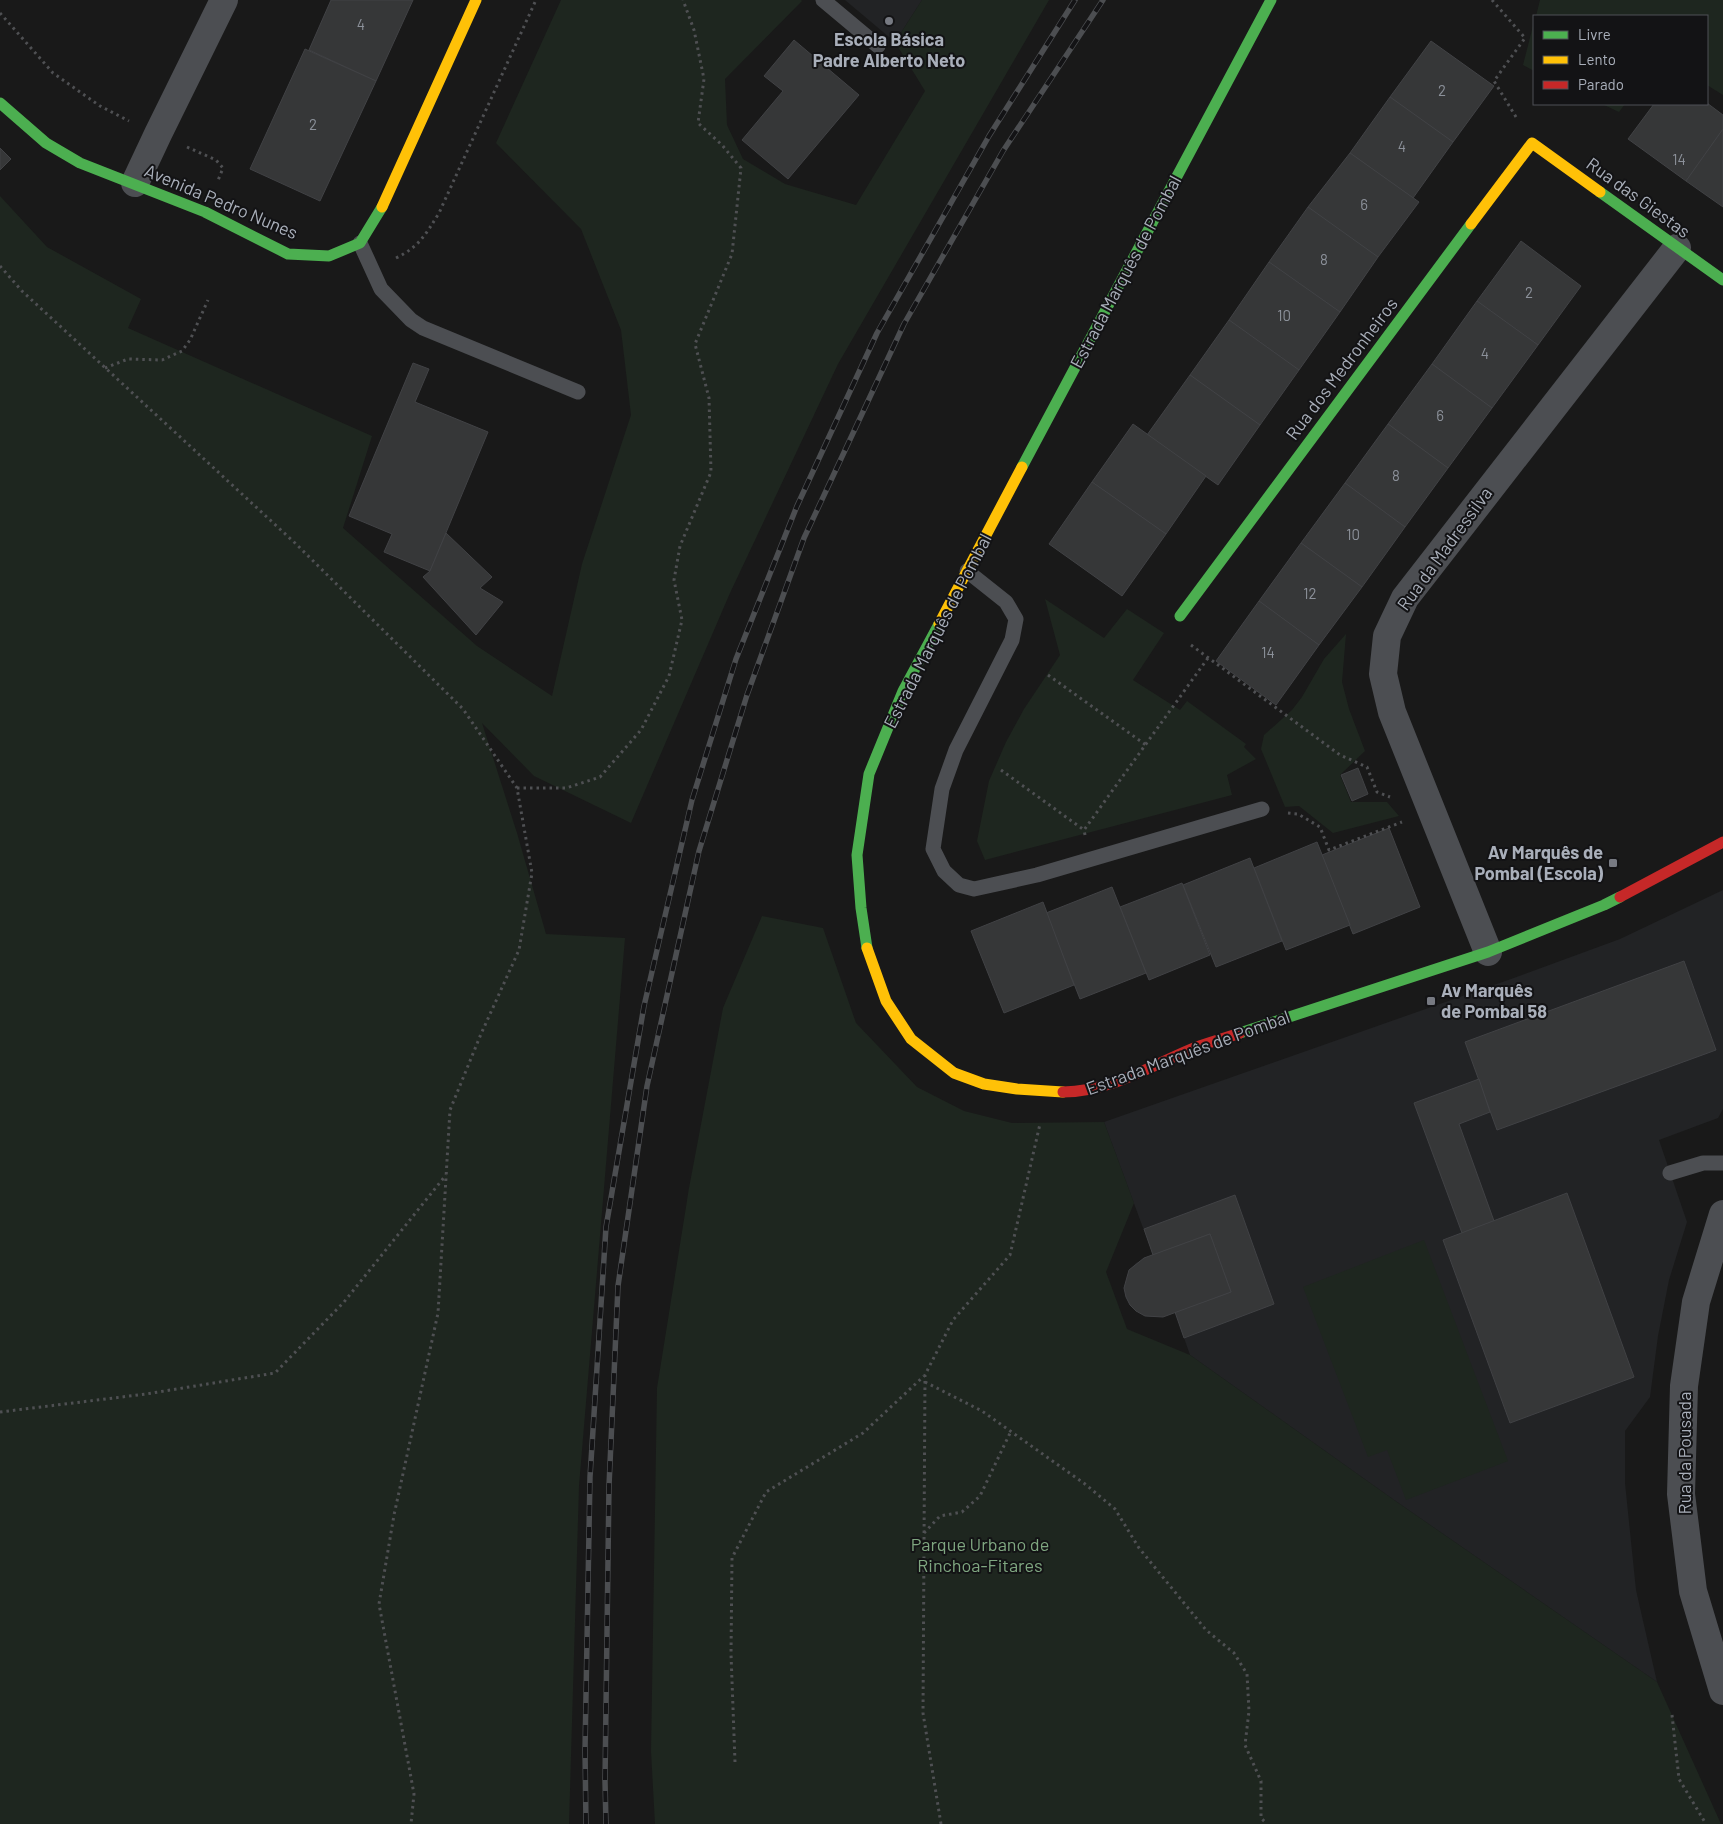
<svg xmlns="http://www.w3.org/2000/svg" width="1723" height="1824" font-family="Barlow,sans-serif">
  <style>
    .built { fill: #222325 }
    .green { fill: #1e261f }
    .building { fill: #363738; stroke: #414245 }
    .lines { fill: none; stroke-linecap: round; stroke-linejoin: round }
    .path { stroke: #4f5053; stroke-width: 3; stroke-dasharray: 2.5 4; stroke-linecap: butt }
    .lane { stroke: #4c4e52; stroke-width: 15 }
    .street { stroke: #4c4e52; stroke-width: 28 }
    .fast { stroke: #4caf50; stroke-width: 11 }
    .slow { stroke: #ffc107; stroke-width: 11 }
    .jam { stroke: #c62828; stroke-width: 11 }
    .rail-casing { stroke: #4c4e51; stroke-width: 5.5 }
    .rail { stroke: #131315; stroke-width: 4; stroke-dasharray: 11; stroke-linecap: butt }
    .poi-dot { fill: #777a82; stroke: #131315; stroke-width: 2 }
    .labels { text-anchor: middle; stroke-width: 4; stroke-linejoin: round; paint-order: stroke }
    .number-label { font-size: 15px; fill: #8c919a }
    .poi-label { font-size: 18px; font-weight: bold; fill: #a9afba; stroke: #131315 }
    .street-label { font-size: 18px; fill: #a9afba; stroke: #131315 }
    .park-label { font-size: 18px; fill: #7fa680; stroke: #131315 }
  </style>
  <rect width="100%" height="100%" fill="#191919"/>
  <g class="built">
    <polygon points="845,0 922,0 895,42"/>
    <polygon points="1723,890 1723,1109 1718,1118 1659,1140 1687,1222 1669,1280 1658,1336 1650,1397 1625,1431 1625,1483 1636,1590 1657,1682 1394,1500 1190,1355 1175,1312 1163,1317 1154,1317 1145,1316 1136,1311 1130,1305 1126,1297 1124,1288 1126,1279 1129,1270 1136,1263 1153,1255 1104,1122 1511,979 1620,939"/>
  </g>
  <g class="green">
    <polygon points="561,0 801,0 802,1 725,79 727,125 743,159 785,184 856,205 925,91 895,42 922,0 1049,0 838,364 730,593 631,823 534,776 482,723 517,833 546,934 625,938 579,1486 569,1824 0,1824 0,196 47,247 141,299 128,328 372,436 343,528 477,646 552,696 582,564 631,415 621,330 581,229 496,143"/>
    <polygon points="1540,0 1723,0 1723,95 1707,85 1707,16 1536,16"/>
    <polygon points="1534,22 1534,71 1523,65"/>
    <polygon points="1602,104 1625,104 1619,112"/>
    <polygon points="1045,599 1104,638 1127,609 1164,633 1133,680 1180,710 1187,701 1246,744 1244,747 1256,759 1227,775 1232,795 985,860 977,841 989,781 1006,742 1024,709 1060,655"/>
    <polygon points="1346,634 1342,682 1349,709 1365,751 1340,775 1351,802 1387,802 1399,816 1333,833 1299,806 1285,807 1261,749 1264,735 1292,710 1302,697 1324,659"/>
    <polygon points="762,916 823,928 856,1023 917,1087 964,1111 1012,1123 1104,1122 1134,1203 1106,1272 1127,1329 1190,1355 1394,1500 1657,1682 1721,1824 655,1824 651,1751 657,1388 689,1188 723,1008"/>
    <polygon points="1424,1240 1508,1461 1406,1500 1387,1450 1368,1457 1303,1287"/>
  </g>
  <g class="building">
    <polygon points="331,0 413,0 376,81 309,50"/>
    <polygon points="794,40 859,95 788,179 742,140 783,91 764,76"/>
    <polygon points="1431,41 1494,86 1453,142 1390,97"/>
    <polygon points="305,49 376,81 320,201 250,169"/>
    <polygon points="1390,97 1453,142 1413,198 1350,153"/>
    <polygon points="1707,103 1723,115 1723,129 1686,181 1628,139 1654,104"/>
    <polygon points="1723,129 1723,207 1686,181"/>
    <polygon points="0,148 11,159 0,170"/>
    <polygon points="1350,153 1419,202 1378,257 1308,207"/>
    <polygon points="1308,207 1378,257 1340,312 1269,262"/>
    <polygon points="1521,241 1581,286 1538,345 1477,301"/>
    <polygon points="1269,262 1340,312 1299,370 1229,320"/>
    <polygon points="1477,301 1538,345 1492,408 1432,364"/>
    <polygon points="1229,320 1299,370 1260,425 1190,375"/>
    <polygon points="413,363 429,369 415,402 488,432 430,571 384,552 392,534 349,516"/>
    <polygon points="1432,364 1492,408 1448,468 1388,424"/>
    <polygon points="1190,375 1260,425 1218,485 1147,435"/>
    <polygon points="1133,424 1206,476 1166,534 1092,482"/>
    <polygon points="1388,424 1448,468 1405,527 1345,483"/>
    <polygon points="1092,482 1166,534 1122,596 1049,544"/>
    <polygon points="1345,483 1405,527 1362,587 1301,543"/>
    <polygon points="446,533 492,577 480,588 503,602 476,635 423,577 430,571"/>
    <polygon points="1301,543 1362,587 1319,645 1259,601"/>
    <polygon points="1259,601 1319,645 1276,705 1216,661"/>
    <polygon points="1358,768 1368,794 1352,801 1341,775"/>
    <polygon points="1389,828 1420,907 1353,934 1322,855"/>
    <polygon points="1317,842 1350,925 1286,950 1254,868"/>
    <polygon points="1250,858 1282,941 1216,967 1183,885"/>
    <polygon points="1182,883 1210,955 1149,980 1120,907"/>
    <polygon points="1112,887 1146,973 1080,999 1046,913"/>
    <polygon points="1043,902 1074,985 1004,1013 971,931"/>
    <polygon points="1684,961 1716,1050 1497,1130 1465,1042"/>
    <polygon points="1479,1079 1490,1112 1459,1124 1494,1221 1462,1233 1414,1103"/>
    <polygon points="1567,1193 1634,1377 1510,1423 1443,1240"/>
    <polygon points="1235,1195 1274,1304 1184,1338 1175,1312 1231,1292 1210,1234 1153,1255 1144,1229"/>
    <polygon points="1210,1234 1231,1292 1163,1317 1145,1316 1136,1311 1130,1305 1126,1297 1124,1288 1129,1270 1144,1258"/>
  </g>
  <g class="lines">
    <g class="path">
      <polyline points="1492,0 1525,38 1494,81 1516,117"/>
      <polyline points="0,13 53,73 100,106 129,121"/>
      <polyline points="187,147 216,160 223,168 217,183"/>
      <path d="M396 258C419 247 426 234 439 213L536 0"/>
      <polyline points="0,266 22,291 295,543 463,709 517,788 532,873 519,950 481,1034 450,1110 438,1313 394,1515 379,1604 414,1794 411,1824"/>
      <polyline points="105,368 128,359 162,360 182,351 190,340 208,300"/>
      <polyline points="1191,645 1340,755 1367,767 1377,792 1390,797"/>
      <polyline points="1048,675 1146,745"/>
      <polyline points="1001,770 1084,830"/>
      <polyline points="517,788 566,788 600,777 641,730 669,676 682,620 674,580 680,546 711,472 709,398 695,344 732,254 741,168 722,145 698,123 704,79 694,30 683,0"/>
      <polyline points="1288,813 1298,814 1320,827 1329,850 1402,822"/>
      <polyline points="1085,835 1084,830 1208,658"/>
      <polyline points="925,1382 982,1411 1085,1484 1115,1509 1139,1548 1206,1630 1234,1653 1247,1674 1249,1711 1245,1745 1261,1781 1261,1818 1267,1824"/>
      <polyline points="0,1412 146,1394 275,1373 344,1302 446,1175"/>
      <polyline points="924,1533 940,1516 962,1512 980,1496 1011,1431"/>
      <polyline points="1672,1715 1679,1779 1706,1824"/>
      <polyline points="735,1762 731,1654 732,1558 766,1492 863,1433 924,1376"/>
      <polyline points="941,1824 923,1713 925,1375 953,1320 1010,1255 1040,1124"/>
    </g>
    <g class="lane">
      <polyline points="823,0 878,46"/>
      <polyline points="360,243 381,289 411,320 423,328 578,392"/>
      <polyline points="967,571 1006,602 1016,619 1012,640 956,750 942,789 933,849 944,871 959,885 974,889 1037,875 1262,809"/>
      <polyline points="1670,1173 1703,1163 1723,1163"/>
    </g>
    <g class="street">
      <polyline points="135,183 158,134 224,0"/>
      <polyline points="1488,952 1392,712 1383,674 1387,636 1405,598 1677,248"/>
      <polyline points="1723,1214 1696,1302 1684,1386 1681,1494 1693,1591 1723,1691"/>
    </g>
    <g class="fast">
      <polyline points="0,103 46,143 80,163 205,212 288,254 329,256 360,243 382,207"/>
      <polyline points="1600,192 1723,280"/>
      <polyline points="1022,467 1271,0"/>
      <polyline points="1180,616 1471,224"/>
      <polyline points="867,948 861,908 857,855 869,774 903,691 939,624"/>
      <polyline points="1240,1033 1488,952 1604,905 1620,897"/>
    </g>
    <g class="slow">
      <polyline points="382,207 476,0"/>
      <polyline points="1471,224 1532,143 1600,192"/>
      <polyline points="939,624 1022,467"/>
      <polyline points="867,948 886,1001 911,1039 954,1073 984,1084 1017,1089 1063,1092"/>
    </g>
    <g class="jam">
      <polyline points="1620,897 1723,842"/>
      <path d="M1063 1092C1108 1092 1149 1067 1189 1050 1206 1043 1223 1039 1240 1033"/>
    </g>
    <defs>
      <g id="rail">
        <polyline points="586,1824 585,1750 590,1477 606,1227 644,1006 692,800 736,659 797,506 877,333 989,136 1075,0"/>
        <polyline points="606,1824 605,1781 609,1486 618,1286 647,1086 699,851 747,695 804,538 904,324 1003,151 1103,0"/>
      </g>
    </defs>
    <use href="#rail" class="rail-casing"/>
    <use href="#rail" class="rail"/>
  </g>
  <g class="poi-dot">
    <circle cx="889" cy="21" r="5"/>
    <rect x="1608" y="858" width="10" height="10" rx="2.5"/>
    <rect x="1426" y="996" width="10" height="10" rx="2.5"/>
  </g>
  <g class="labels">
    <g class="number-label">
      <text x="361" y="30">4</text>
      <text x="1442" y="96">2</text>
      <text x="313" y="130">2</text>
      <text x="1402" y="152">4</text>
      <text x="1679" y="165">14</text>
      <text x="1364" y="210">6</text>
      <text x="1324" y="265">8</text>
      <text x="1529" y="298">2</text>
      <text x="1284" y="321">10</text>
      <text x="1485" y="359">4</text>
      <text x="1440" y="421">6</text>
      <text x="1396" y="481">8</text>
      <text x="1353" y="540">10</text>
      <text x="1310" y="599">12</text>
      <text x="1268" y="658">14</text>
    </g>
    <g class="poi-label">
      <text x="889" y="46">Escola Básica<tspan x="889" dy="21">Padre Alberto Neto</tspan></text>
      <text x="1603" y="859" text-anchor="end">Av Marquês de<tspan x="1603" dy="21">Pombal (Escola)</tspan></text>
      <text x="1441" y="997" text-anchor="start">Av Marquês<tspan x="1441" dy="21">de Pombal 58</tspan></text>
    </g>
    <g class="street-label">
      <text transform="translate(1638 198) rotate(36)" y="6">Rua das Giestas</text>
      <text transform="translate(221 202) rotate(23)" y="6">Avenida Pedro Nunes</text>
      <text transform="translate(1126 272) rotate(-62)" y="6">Estrada Marquês de Pombal</text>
      <text transform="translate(1342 369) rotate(-53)" y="6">Rua dos Medronheiros</text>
      <text transform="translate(1445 549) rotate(-54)" y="6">Rua da Madressilva</text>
      <text transform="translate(938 631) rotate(-63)" y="6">Estrada Marquês de Pombal</text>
      <text transform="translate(1188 1053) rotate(-20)" y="6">Estrada Marquês de Pombal</text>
      <text transform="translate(1685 1453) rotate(-90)" y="6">Rua da Pousada</text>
    </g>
    <g class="park-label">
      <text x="980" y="1551">Parque Urbano de<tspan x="980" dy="21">Rinchoa-Fitares</tspan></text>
    </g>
  </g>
  <rect x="1533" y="15" width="175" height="90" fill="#131315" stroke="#4f5157"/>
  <rect x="1543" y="31" width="25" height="8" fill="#4caf50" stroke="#4f5157"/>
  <text x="1578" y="40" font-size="15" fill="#a9afba">Livre</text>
  <rect x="1543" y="56" width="25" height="8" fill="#ffc107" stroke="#4f5157"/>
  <text x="1578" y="65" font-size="15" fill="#a9afba">Lento</text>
  <rect x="1543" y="81" width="25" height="8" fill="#c62828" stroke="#4f5157"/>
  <text x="1578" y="90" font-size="15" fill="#a9afba">Parado</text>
</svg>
